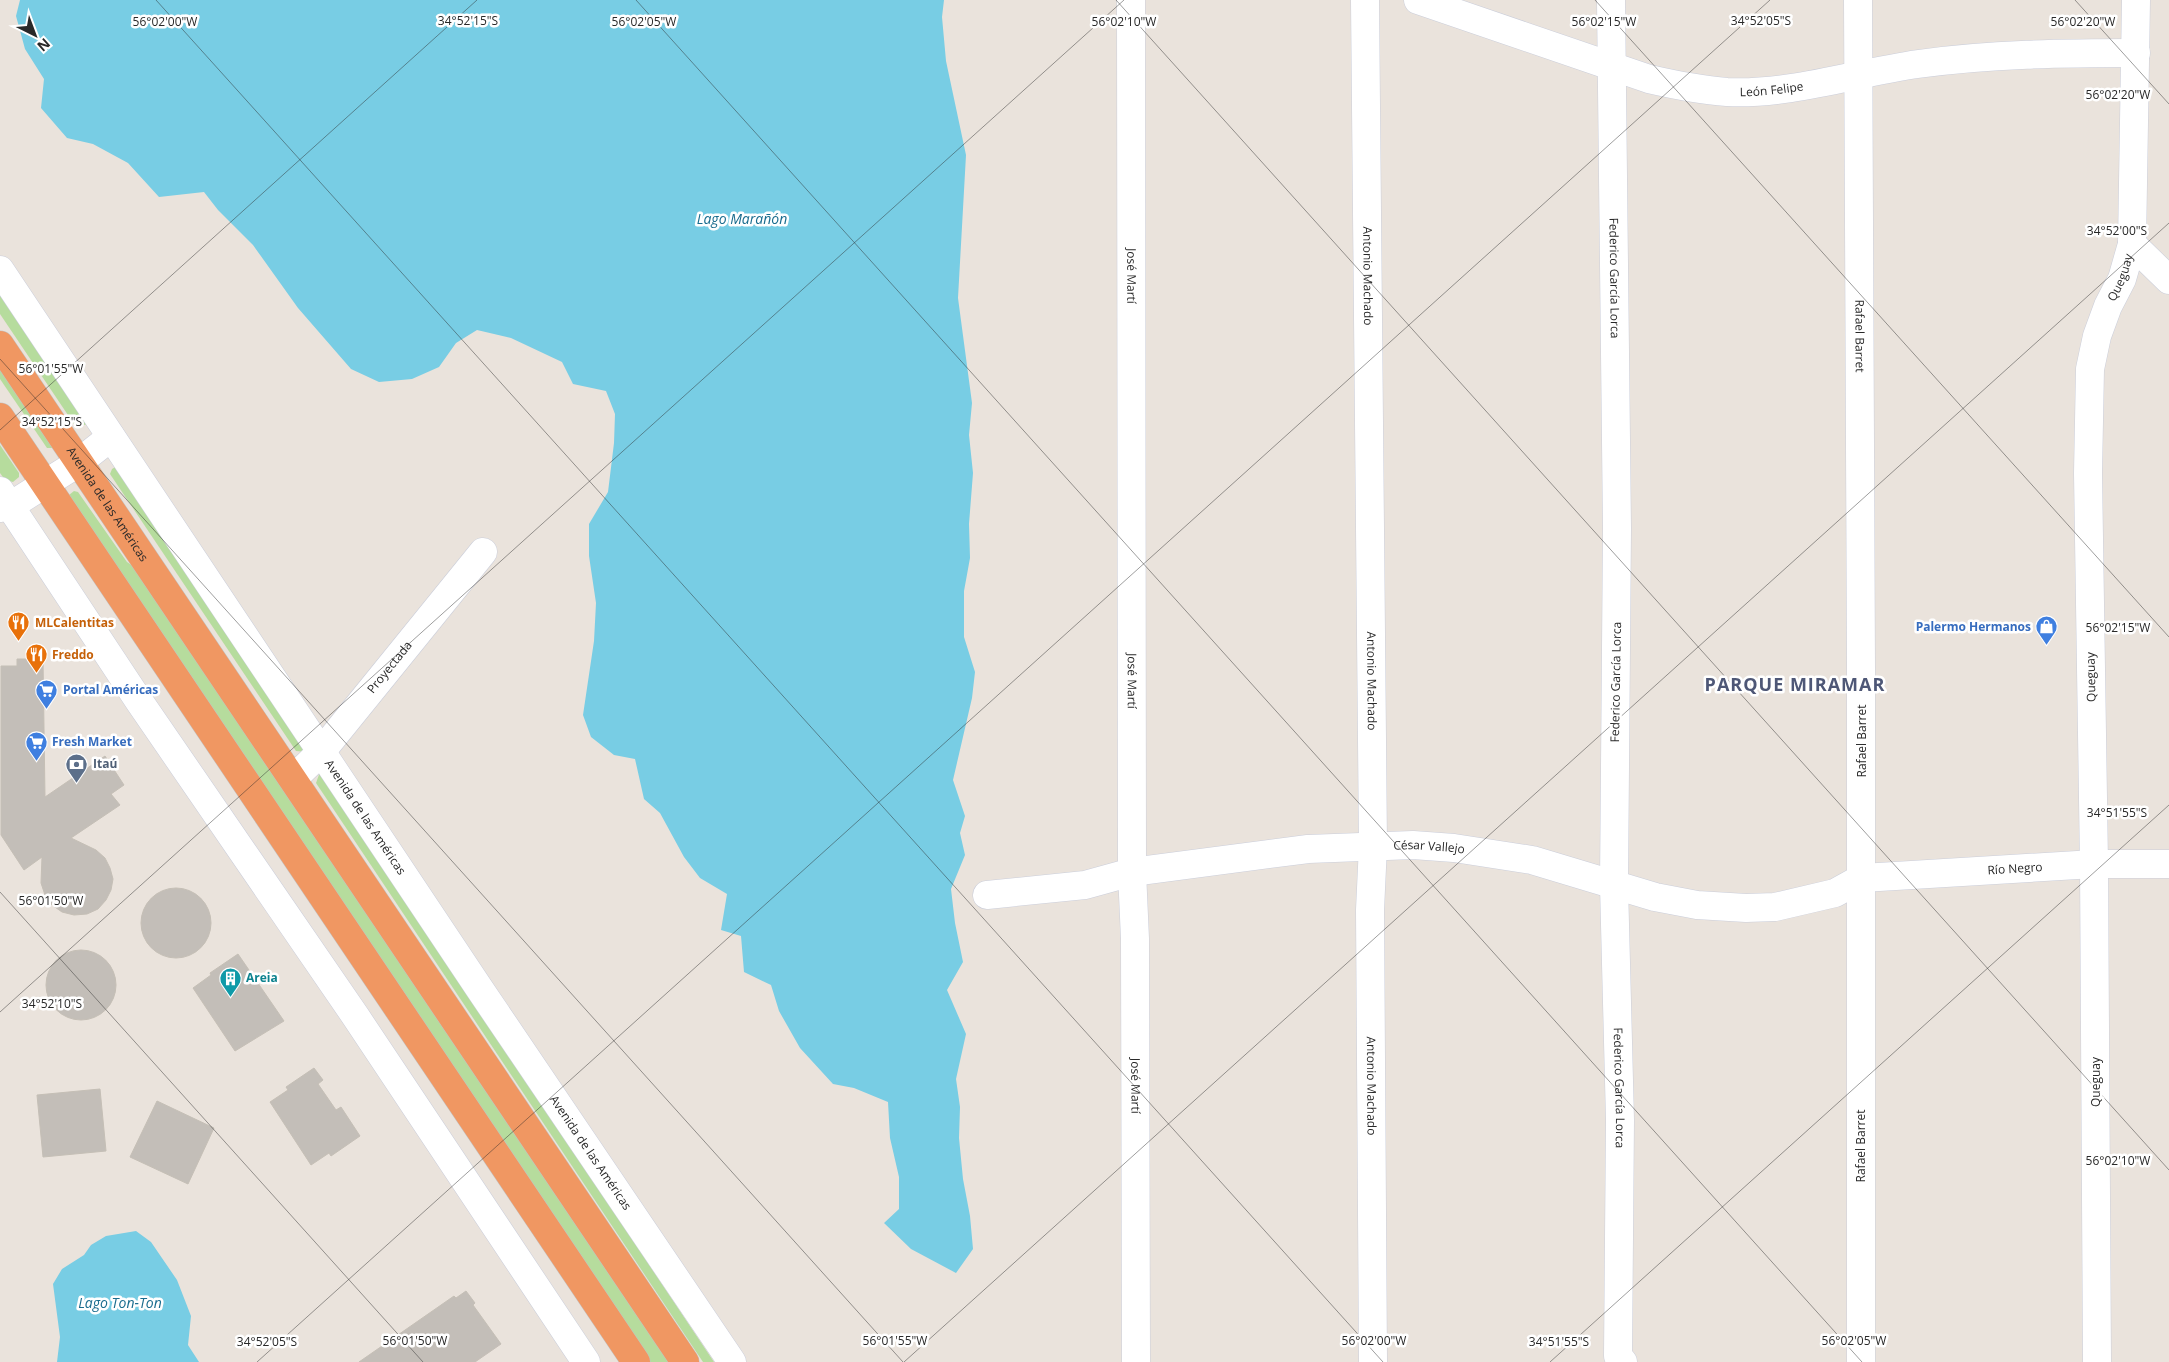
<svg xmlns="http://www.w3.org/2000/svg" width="2169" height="1362" font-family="'Open Sans',sans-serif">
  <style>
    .green { fill: #b6dc9d }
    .water { fill: #78cde4 }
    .building { fill: #c3beb8; stroke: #c5bfb6 }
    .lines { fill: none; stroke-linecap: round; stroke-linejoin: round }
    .minor-casing { stroke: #cbceda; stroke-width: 29 }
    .highway-casing { stroke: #c3c3c3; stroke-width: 29 }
    .minor { stroke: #fff; stroke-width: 28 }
    .highway { stroke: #f09762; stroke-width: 28 }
    .ticks { fill: none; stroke: #292929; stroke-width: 1; stroke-opacity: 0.45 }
    .labels { text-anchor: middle; stroke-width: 5; stroke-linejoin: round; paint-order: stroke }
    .street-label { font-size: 12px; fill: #292929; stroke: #fff }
    .food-label { font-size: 12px; font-weight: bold; fill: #c56008; stroke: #fff; text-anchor: start }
    .shop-label { font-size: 12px; font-weight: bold; fill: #366cbe; stroke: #fff; text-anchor: start }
    .service-label { font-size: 12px; font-weight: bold; fill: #4e5e75; stroke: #fff; text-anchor: start }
    .culture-label { font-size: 12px; font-weight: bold; fill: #0d838f; stroke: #fff; text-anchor: start }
    .water-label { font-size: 14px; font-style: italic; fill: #196c8e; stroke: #fff }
    .district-label { font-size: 18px; font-weight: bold; letter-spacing: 1px; fill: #4e5776; stroke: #fff }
    .ticks-label { font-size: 12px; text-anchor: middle; fill: #292929; stroke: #fff; stroke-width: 5; stroke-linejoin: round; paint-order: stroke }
  </style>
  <rect width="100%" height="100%" fill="#eae3dc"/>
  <g class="green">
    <polygon points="0,282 88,424 79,426 74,424 0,314"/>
    <polygon points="0,361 53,448 47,448 0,379"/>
    <polygon points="0,445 19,473 19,477 13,482 5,480 0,473"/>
    <polygon points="117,466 307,752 296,751 110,474 112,469"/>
    <polygon points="74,491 78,492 127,562 142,572 670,1362 648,1362 69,495"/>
    <polygon points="320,772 714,1362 703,1362 316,783"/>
  </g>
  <g class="water">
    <polygon points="20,0 944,0 942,17 946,61 966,155 958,298 972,403 969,435 973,473 969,524 970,558 964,591 964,637 975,672 972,698 953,780 965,816 960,833 965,855 951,889 955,923 963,962 947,990 966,1034 956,1079 960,1107 959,1138 963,1179 970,1216 973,1249 956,1273 911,1249 884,1223 899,1209 899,1177 890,1138 888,1102 854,1088 833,1084 800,1048 779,1011 771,985 744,972 741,936 721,930 727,894 700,878 684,857 660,813 644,799 635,759 614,755 591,737 583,715 594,641 596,603 589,556 589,524 608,492 614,443 615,414 606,391 573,384 562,362 511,338 477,330 456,343 439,367 412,379 379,382 351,369 298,308 253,245 218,210 204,192 159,197 128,163 93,144 67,138 41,108 44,79 25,49 16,16"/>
    <polygon points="136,1231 151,1242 177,1280 191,1316 188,1345 199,1362 57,1362 60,1337 53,1284 62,1269 84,1255 91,1245 106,1236"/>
  </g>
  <g class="building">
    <polygon points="17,659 43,659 45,797 105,756 124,785 111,794 120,805 71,838 96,850 105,858 110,868 113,879 111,890 106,900 98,909 87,914 74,915 62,912 52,905 45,895 41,883 42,857 24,870 1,835 1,666 17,666"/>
    <circle cx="176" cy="923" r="35"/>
    <circle cx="81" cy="985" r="35"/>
    <polygon points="238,954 284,1021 235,1051 193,988 211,975 210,973"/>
    <polygon points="314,1068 323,1080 318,1084 336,1110 341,1107 360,1136 331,1156 329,1153 311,1165 270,1102 288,1090 286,1087"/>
    <polygon points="100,1089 106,1151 43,1157 37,1095"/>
    <polygon points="157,1101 214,1128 188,1184 130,1157"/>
    <polygon points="466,1291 475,1303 473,1305 501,1344 475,1362 359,1362 454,1296 456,1298"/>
  </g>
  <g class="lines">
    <defs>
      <g id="minor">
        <path id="s1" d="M1131 0 1132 872 1135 939 1136 1362"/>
        <path id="s2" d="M1365 0 1373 846 1370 910 1373 1362"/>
        <path id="s3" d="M1418 0 1649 79C1675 85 1700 90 1727 92 1791 95 1855 73 1918 64 1990 54 2063 53 2136 53"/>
        <path id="s4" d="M1611 0 1617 529 1614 885 1620 1120 1618 1356 1623 1362"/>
        <path id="s5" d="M1858 0 1861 668V1362"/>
        <polyline points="2132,244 2169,280"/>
        <path id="s6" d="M0 270 479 988 732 1362"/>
        <polyline points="0,491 139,701 356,1017 586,1362"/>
        <polyline points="0,508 10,506 78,463 111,437"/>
        <path id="s7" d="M293 779 321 752 483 552"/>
        <path id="s8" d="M987 895 1085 885 1132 872 1308 849 1413 845 1454 848 1532 860 1655 897 1697 905 1746 908 1775 907 1835 893 1862 878 2094 864H2169"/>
        <path id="s9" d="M2097 1362 2094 864 2088 473 2090 369 2097 336 2108 306 2122 279 2132 244 2136 0"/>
      </g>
      <g id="highway">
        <path id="s10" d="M0 345 685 1362"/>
        <polyline points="0,417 636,1362"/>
      </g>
    </defs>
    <use href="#minor" class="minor-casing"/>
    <use href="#highway" class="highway-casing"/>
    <use href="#minor" class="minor"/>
    <use href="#highway" class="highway"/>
  </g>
  <path class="ticks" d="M156 0 1383 1362M636 0 1862 1362M1116 0 2169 1170M1595 0 2169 637M2075 0 2169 104M0 359 903 1362M0 430 477 0M0 892 423 1362M0 1012 1124 0M257 1362 1770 0M904 1362 2169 223M1550 1362 2169 805"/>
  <defs>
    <symbol id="restaurant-pin" viewBox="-11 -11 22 30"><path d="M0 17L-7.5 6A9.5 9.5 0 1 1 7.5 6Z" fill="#e8710a" stroke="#fff"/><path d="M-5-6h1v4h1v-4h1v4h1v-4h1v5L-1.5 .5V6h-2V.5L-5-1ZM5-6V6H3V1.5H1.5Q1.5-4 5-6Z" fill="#fff"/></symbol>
    <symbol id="shop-pin" viewBox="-11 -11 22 30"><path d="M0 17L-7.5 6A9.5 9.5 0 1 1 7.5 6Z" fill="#3f7fe0" stroke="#fff"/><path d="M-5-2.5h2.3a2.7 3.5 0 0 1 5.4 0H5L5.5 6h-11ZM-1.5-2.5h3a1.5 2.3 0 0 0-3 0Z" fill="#fff"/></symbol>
    <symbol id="supermarket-pin" viewBox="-11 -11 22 30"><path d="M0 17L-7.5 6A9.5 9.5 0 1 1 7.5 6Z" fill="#3f7fe0" stroke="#fff"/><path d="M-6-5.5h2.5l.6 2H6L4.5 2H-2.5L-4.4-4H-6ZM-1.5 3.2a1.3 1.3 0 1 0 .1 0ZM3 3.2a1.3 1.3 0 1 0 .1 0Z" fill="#fff"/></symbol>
    <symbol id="bank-pin" viewBox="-11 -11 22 30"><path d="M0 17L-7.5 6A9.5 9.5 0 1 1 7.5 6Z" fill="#5c6f8a" stroke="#fff"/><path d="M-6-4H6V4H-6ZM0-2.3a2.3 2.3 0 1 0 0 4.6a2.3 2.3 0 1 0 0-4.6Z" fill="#fff"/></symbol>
    <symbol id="building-pin" viewBox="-11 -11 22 30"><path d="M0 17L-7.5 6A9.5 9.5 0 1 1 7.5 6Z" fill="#0f9aa8" stroke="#fff"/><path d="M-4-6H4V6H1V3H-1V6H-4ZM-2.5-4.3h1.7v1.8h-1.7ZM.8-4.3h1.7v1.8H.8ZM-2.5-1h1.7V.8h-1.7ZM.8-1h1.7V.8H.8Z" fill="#fff"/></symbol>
  </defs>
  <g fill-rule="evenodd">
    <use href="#restaurant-pin" x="6" y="610" width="25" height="34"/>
    <use href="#shop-pin" x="2034" y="614" width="25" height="34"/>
    <use href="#restaurant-pin" x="24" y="642" width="25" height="34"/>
    <use href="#supermarket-pin" x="34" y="678" width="25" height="34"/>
    <use href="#supermarket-pin" x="24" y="730" width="25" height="34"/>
    <use href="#bank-pin" x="64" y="752" width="25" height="34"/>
    <use href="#building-pin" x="218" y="966" width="25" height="34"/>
  </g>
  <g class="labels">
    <g class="street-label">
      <text dy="4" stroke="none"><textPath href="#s3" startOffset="368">León Felipe</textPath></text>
      <text dy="4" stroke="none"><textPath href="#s1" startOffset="276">José Martí</textPath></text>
      <text dy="4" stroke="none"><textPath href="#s2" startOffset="276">Antonio Machado</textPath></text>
      <text dy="4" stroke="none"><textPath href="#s4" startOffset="278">Federico García Lorca</textPath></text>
      <text dy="4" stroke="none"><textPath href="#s9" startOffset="1090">Queguay</textPath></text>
      <text dy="4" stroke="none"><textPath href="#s5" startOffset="336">Rafael Barret</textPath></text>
      <text dy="4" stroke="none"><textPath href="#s10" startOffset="192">Avenida de las Américas</textPath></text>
      <text dy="4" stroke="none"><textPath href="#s7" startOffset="148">Proyectada</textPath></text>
      <text transform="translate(2091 677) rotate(-91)" y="4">Queguay</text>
      <text dy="4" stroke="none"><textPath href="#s1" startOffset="681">José Martí</textPath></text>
      <text dy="4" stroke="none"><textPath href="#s2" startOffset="681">Antonio Machado</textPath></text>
      <text transform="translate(1616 682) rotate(-89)" y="4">Federico García Lorca</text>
      <text transform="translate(1862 741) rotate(-90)" y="4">Rafael Barret</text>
      <text dy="4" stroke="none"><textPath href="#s6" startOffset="658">Avenida de las Américas</textPath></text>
      <text dy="4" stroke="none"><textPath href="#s8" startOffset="446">César Vallejo</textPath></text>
      <text dy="4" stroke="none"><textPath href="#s8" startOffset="1045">Río Negro</textPath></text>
      <text transform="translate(2096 1082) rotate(-90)" y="4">Queguay</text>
      <text dy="4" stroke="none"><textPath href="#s1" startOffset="1086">José Martí</textPath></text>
      <text dy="4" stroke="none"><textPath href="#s2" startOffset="1086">Antonio Machado</textPath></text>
      <text dy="4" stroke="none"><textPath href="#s4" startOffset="1088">Federico García Lorca</textPath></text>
      <text transform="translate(1861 1146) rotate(-90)" y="4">Rafael Barret</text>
      <text dy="4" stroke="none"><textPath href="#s6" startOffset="1062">Avenida de las Américas</textPath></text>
    </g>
    <g class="food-label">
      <text x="35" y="627">MLCalentitas</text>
      <text x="52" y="659">Freddo</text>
    </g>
    <g class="shop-label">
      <text x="2031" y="631" text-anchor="end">Palermo Hermanos</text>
      <text x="63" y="694">Portal Américas</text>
      <text x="52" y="746">Fresh Market</text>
    </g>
    <g class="service-label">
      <text x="93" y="768">Itaú</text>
    </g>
    <g class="culture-label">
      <text x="246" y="982">Areia</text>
    </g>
    <g class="water-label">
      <text x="742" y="224">Lago Marañón</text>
      <text x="120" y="1308">Lago Ton-Ton</text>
    </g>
    <g class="district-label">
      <text x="1795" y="691">PARQUE MIRAMAR</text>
    </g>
  </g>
  <g class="ticks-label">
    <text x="468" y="25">34°52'15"S</text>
    <text x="1761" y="25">34°52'05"S</text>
    <text x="165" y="26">56°02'00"W</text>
    <text x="644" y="26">56°02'05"W</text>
    <text x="1124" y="26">56°02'10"W</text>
    <text x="1604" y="26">56°02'15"W</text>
    <text x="2083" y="26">56°02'20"W</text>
    <text x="2118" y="99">56°02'20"W</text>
    <text x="2117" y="235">34°52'00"S</text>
    <text x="51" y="373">56°01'55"W</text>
    <text x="52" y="426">34°52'15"S</text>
    <text x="2118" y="632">56°02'15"W</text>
    <text x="2117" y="817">34°51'55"S</text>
    <text x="51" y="905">56°01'50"W</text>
    <text x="52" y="1008">34°52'10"S</text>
    <text x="2118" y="1165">56°02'10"W</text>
    <text x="415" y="1345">56°01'50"W</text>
    <text x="895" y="1345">56°01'55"W</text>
    <text x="1374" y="1345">56°02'00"W</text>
    <text x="1854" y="1345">56°02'05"W</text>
    <text x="267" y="1346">34°52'05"S</text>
    <text x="1559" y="1346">34°51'55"S</text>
  </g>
  <g transform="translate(35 35) rotate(138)" stroke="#ffffff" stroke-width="4" paint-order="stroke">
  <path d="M0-4L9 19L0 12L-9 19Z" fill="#292929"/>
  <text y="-8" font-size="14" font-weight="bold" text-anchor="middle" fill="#292929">N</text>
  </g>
</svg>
